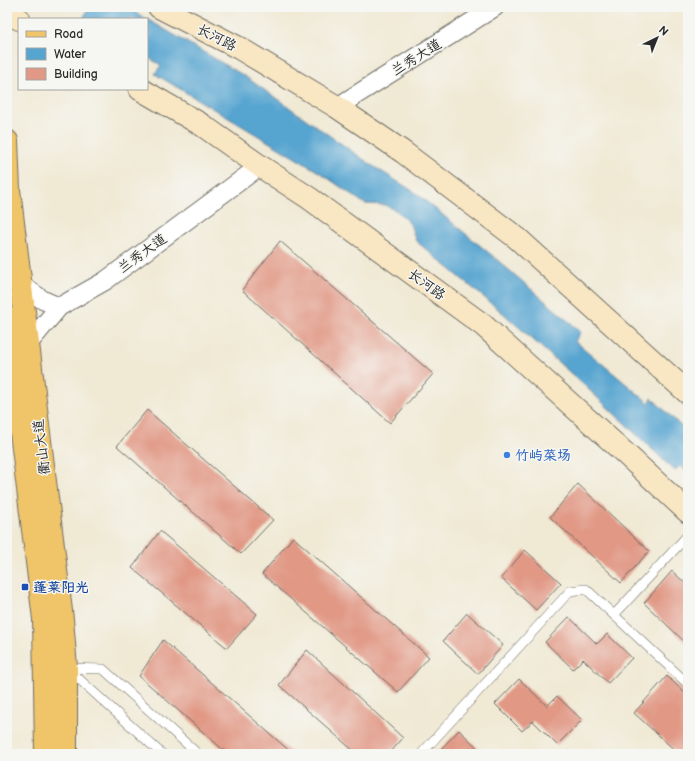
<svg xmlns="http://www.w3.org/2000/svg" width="695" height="761" font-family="'Balsamiq Sans','LXGW WenKai TC',sans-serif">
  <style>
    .water { fill: #56a4d0; stroke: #40687e }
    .building { fill: #e19885 }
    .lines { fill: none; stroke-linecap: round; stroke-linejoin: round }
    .lane-casing { stroke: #706e66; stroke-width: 10 }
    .street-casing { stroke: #706e66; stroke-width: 20 }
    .secondary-casing { stroke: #706e66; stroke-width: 24 }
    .primary-casing { stroke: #706e66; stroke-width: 24 }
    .lane { stroke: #fff; stroke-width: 9 }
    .street { stroke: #fff; stroke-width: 18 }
    .secondary { stroke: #f9e7c3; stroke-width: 22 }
    .primary { stroke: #f0c469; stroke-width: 22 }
    .shop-dot { fill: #3f7fe0; stroke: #f6f6f2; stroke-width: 1.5 }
    .transit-dot { fill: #1a4fb4; stroke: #f6f6f2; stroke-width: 1.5 }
    .labels { text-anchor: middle; stroke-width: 3; stroke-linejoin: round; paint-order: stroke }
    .street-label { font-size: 14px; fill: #2b2b2b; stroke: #f6f6f2 }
    .shop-label { font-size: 14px; font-weight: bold; fill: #366cbe; stroke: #f6f6f2; text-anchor: start }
    .transit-label { font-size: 14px; font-weight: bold; fill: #164399; stroke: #f6f6f2; text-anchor: start }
  </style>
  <rect width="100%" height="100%" fill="#f6f6f2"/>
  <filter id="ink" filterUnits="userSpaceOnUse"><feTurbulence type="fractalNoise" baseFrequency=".025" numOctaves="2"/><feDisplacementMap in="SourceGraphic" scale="8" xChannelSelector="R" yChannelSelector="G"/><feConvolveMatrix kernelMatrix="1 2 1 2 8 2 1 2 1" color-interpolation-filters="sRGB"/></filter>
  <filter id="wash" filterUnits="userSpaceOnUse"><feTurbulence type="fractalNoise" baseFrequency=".012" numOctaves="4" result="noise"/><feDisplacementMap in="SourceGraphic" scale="16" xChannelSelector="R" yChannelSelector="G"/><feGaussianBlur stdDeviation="0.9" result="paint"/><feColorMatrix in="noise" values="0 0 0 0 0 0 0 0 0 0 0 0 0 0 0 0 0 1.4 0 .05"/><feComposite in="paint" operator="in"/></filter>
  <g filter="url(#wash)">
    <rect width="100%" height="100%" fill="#f0e9d4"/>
    <g class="water">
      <polygon points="89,7 125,7 147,19 83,19"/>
      <polygon points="147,19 243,75 373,166 416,193 494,257 581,332 575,341 649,403 652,398 688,433 688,473 680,466 675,471 585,386 504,314 416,241 410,224 397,211 385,205 365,204 322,174 155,74 161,65 147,57"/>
    </g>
    <g id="blocks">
      <g class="building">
        <polygon points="280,241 433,374 390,423 242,290"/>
        <polygon points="147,410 273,520 241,554 117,446"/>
        <polygon points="578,484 649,551 621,583 550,517"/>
        <polygon points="160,531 257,614 227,648 132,568"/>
        <polygon points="293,537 429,657 398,692 262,574"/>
        <polygon points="525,550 561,583 536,610 501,578"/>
        <polygon points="672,571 688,586 688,645 644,603"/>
        <polygon points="467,613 503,645 478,674 443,641"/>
        <polygon points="569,617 597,644 607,634 632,658 608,683 583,659 573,669 545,642"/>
        <polygon points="163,640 293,754 228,754 139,676"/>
        <polygon points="307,650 403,738 389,754 357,754 279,685"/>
        <polygon points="667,676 688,696 688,754 679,754 634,713"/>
        <polygon points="519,679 547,706 557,696 582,720 557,745 533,721 522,731 495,704"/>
        <polygon points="459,730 484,754 436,754"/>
      </g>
    </g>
  </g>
  <g filter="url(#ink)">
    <use href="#blocks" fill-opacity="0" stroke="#706e66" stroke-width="1"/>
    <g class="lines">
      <defs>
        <g id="lane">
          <polyline points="614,615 688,535"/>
          <polyline points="66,668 103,669 198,754"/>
          <polyline points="69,670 162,754"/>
          <polyline points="421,754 570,591 586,589 688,684"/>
        </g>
        <g id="street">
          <polyline points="337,107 495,7"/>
          <polyline points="20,284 43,300 59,307"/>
          <polyline points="28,344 59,307 105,281 260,166"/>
        </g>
        <g id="secondary">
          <polyline points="159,7 239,48 337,107 403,152 517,238 688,393"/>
          <polyline points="7,12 19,19"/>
          <polyline points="140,89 202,125 260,166 309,198 483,325 628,456 688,512"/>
        </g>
        <g id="primary">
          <polyline points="7,141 9,190 62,619 66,668 66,754"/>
          <polyline points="7,318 44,619 46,754"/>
        </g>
      </defs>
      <use href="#lane" class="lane-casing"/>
      <use href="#street" class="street-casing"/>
      <use href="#secondary" class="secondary-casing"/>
      <use href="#primary" class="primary-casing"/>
      <use href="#lane" class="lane"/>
      <use href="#street" class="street"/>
      <use href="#secondary" class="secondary"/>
      <use href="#primary" class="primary"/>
    </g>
  </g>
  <circle class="shop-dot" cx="507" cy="455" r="4"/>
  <rect class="transit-dot" x="21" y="583" width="8" height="8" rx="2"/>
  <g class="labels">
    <g class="street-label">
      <text transform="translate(217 37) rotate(27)" y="5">长河路</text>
      <text transform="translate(416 57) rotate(-32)" y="5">兰秀大道</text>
      <text transform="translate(142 253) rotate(-36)" y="5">兰秀大道</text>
      <text transform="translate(427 284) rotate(36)" y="5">长河路</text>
      <text transform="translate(41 447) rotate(-97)" y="5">衢山大道</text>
    </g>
    <g class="shop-label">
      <text x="515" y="460">竹屿菜场</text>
    </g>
    <g class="transit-label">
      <text x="33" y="592">蓬莱阳光</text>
    </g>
  </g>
  <rect width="695" height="761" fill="none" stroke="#f6f6f2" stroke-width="24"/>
  <rect x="18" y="18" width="130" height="72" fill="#f6f6f2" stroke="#a5a5a2"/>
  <rect x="26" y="31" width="20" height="6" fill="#f0c469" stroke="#a5a5a2"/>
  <text x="54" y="38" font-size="12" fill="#2b2b2b">Road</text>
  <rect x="26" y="48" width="20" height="12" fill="#56a4d0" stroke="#a5a5a2"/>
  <text x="54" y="58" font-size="12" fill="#2b2b2b">Water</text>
  <rect x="26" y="68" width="20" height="12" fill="#e19885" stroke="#a5a5a2"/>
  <text x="54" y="78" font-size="12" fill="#2b2b2b">Building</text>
  <g transform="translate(657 38) rotate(43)" stroke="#f6f6f2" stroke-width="3" paint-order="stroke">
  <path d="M0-3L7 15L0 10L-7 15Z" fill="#2b2b2b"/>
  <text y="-6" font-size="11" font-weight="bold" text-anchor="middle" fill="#2b2b2b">N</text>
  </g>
</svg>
